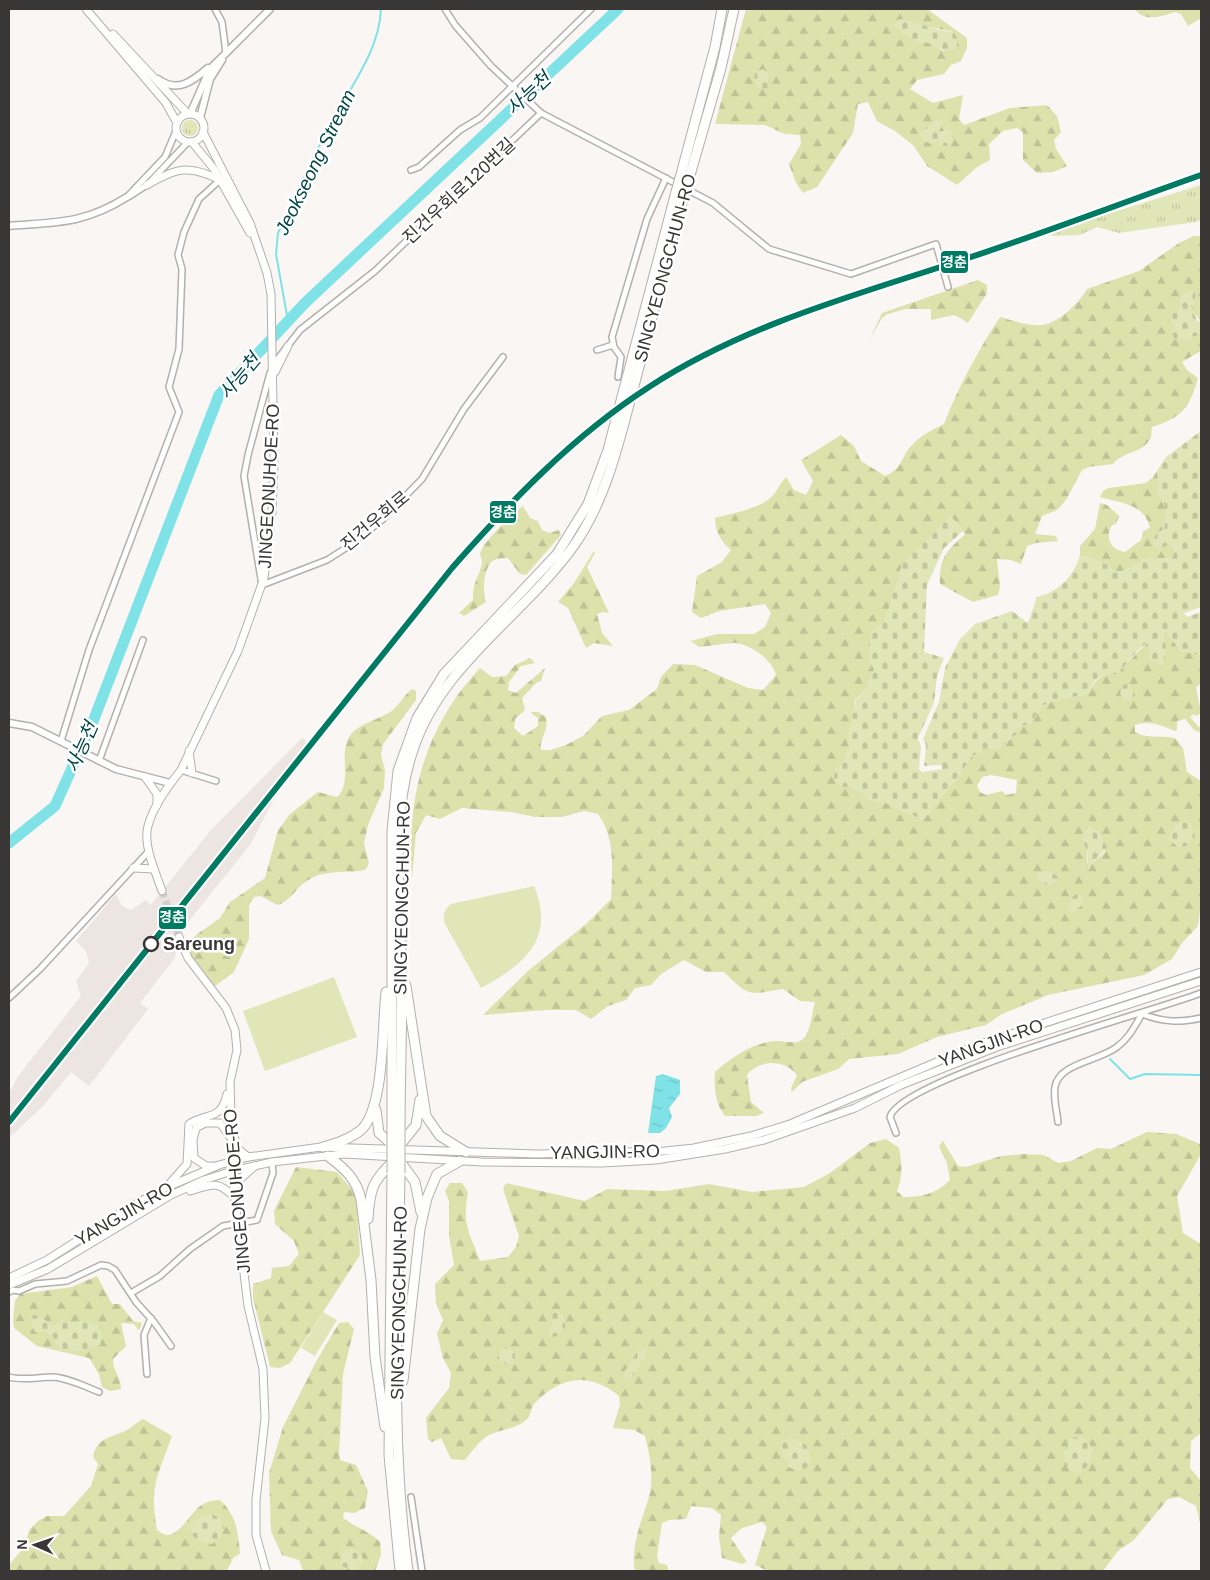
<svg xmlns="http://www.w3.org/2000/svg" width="1210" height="1580" font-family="Helvetica,'Noto Sans KR',sans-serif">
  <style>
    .built { fill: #ece5e1 }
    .grass { fill: url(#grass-tufts) }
    .forest { fill: url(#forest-firs); fill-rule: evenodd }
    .cemetery { fill: url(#cemetery-stones) }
    .pitch { fill: #e1e6b8 }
    .water { fill: url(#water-ripples) }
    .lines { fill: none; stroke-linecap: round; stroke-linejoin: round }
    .stream { stroke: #7ee2e6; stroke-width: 2 }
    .river { stroke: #7ee2e6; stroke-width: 11 }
    .secondary-tunnel { stroke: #d2d0ce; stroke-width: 7; stroke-dasharray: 7 3.5; stroke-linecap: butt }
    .minor-casing { stroke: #b3b0af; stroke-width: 8 }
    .tertiary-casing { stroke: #b3b0af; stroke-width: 9 }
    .secondary-casing { stroke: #b3b0af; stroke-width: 9 }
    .trunk-casing { stroke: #b3b0af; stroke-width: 11 }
    .minor { stroke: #fefefd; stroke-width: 5 }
    .tertiary { stroke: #fefefd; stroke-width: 6 }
    .secondary { stroke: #fefefd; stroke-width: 7 }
    .trunk { stroke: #fefefd; stroke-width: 9 }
    .trunk-bridge-casing { stroke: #b3b0af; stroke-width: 11; stroke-linecap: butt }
    .trunk-bridge { stroke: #fefefd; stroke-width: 9 }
    .rail-1-casing { stroke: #fff; stroke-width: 10 }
    .rail-1 { stroke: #007a62; stroke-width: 6 }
    .stop-dot { fill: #fff; stroke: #383736; stroke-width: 2.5 }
    .labels { text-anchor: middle; stroke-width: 5; stroke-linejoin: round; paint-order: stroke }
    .street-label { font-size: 18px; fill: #383736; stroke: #fff }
    .stop-label { font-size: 18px; font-weight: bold; fill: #383736; stroke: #fff; text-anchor: start }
    .water-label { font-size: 19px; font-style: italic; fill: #034649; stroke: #fff }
    .line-badge { stroke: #fff; stroke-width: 2 }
    .badge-label { font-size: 14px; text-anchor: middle; font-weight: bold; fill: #fff }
  </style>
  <defs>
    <pattern id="grass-tufts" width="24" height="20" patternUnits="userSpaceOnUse" patternTransform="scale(1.25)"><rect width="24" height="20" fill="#e1e6b8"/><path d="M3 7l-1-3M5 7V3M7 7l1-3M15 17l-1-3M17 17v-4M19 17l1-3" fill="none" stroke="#c2c69f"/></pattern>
    <pattern id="forest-firs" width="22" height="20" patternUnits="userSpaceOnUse" patternTransform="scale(1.25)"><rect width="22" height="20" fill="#dde2ac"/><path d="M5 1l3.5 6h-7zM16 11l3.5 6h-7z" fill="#bec295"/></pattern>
    <pattern id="cemetery-stones" width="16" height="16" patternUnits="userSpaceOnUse" patternTransform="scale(1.25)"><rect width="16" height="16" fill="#e1e6b8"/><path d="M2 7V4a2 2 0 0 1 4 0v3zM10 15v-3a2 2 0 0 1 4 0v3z" fill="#c2c69f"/></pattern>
    <pattern id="water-ripples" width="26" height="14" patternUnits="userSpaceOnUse" patternTransform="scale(1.25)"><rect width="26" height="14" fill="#7ee2e6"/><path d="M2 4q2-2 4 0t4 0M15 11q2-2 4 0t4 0" fill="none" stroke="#6ec2c6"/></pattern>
  </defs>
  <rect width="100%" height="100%" fill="#f9f6f4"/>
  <polygon class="built" points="302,738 312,746 273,801 250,845 185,926 174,959 140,1003 148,1009 89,1086 71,1072 44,1105 9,1138 9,1093 19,1075 81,996 76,981 89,963 86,951 76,941 116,894 122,906 131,910 146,900 151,905 211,830"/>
  <g class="grass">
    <circle cx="190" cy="128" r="8"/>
    <polygon points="1201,185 1201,220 1196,222 1119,233 1097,227 1080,235 1051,236 1059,229"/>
  </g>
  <g class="forest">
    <path d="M746 9H927L967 38V48L961 61 951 65 944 74 917 80 910 89 933 103 963 95 959 119 964 125 1010 108 1047 105 1057 116 1061 132 1054 140 1056 149 1067 166 1053 172 1037 173 1023 160V132L1017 128 1003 131 989 144 990 160 977 167 957 185 927 166 914 146 895 131 877 121 868 102 858 104 853 133 817 187 803 193 796 183 789 164 801 144 800 135 785 134 765 125 715 124ZM912 23 953 32 944 51 926 41 917 42 909 35ZM937 120 939 132 948 130 953 135V142L940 145Z"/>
    <path d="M1135 9H1201V18L1188 26 1181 14 1175 12C1163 16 1144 23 1135 9Z"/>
    <path d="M1194 236H1201V351L1182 362 1187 370 1198 378C1190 408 1181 418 1152 427 1151 431 1152 436 1150 439 1142 454 1123 451 1113 464L1089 467 1082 470 1066 500 1057 510 1042 516 1035 534 1056 536 1058 541 1036 543 1027 546 1021 564 1011 560 997 559 1000 587 998 595 973 602 940 584C939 557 947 551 965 534L951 516 903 564 885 621 869 656 874 670 868 687 855 700 850 749 843 764 835 770 851 787 864 793 868 799 889 804 923 820 963 770 970 758 983 749H997L1017 734 1015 728 1031 723 1041 706 1052 701 1087 694C1103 667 1110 676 1130 660 1137 654 1140 648 1148 643L1162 665 1166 646 1162 635 1166 632 1181 651 1201 655V684L1196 687 1201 713 1196 716 1194 714 1190 717 1199 727 1201 726V733L1194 730 1185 719 1177 721V730L1175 731C1161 725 1149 720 1135 725V732C1146 739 1162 735 1175 738L1183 748 1187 772 1201 781V902L1198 926 1182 943 1172 959 1144 975 1048 995 1002 1014 986 1025 937 1037 898 1054 849 1059 838 1069 802 1082 792 1092 791 1088 797 1075C785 1059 759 1059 747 1075L751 1102 764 1113 756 1116H725C715 1103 714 1088 715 1072 732 1057 753 1042 777 1041 785 1041 797 1045 803 1039 811 1032 812 1012 815 1002L800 1001 783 989C748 995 749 997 724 972H706L684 960 661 974 651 985 635 988 626 1000 608 1006 591 1019 576 1010H546L483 1015 529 970 586 924 611 899C612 870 616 838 598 814L584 811 562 817H535L511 812 462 808 440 819 426 815 416 833 412 879C406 798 424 728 480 668L492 677 506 676 515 665 530 658 535 663 521 666 509 682 508 690 516 693 545 668 541 681 536 683 522 698 525 710 515 719 514 728 523 736 538 726V718L531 713 532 712H538L546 717C549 730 539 739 541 750H551L566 745 583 736 602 716 629 710 657 689 661 677 673 664 695 665 748 688 763 690 776 675C772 660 751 644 735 643 724 643 711 646 699 647L691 641 717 634H754L765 627 771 613 765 604 719 611 701 618 692 612 697 576 722 562 731 550C721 542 715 531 715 518 732 513 755 510 769 499 776 494 780 483 786 477L794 490 806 495 813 481 801 460 841 435 854 446 861 461 885 476C901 469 899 463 908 450 917 437 930 431 944 424 957 389 979 349 1000 317 1012 320 1029 327 1042 325 1059 323 1079 303 1087 289L1139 271 1179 243ZM1182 306H1191L1192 311 1200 320 1192 337 1176 328 1178 312ZM991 775 1017 780 1016 793 1006 795 1002 791 986 795 980 792 977 786 982 777ZM1088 827C1101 833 1103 838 1105 852L1087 868Z"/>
    <polygon points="978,280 987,285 987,293 968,323 955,315 931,320 931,309 905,309 888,314 882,318 870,339 882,313"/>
    <path d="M1153 477C1166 489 1169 512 1164 529L1157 533 1167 545 1173 546 1175 552 1171 558 1144 559 1137 565 1123 571 1115 572 1106 564 1080 555V546L1095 529 1100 503 1107 505 1119 516 1116 524 1112 525C1104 538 1111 550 1125 552L1141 540 1143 531 1150 528C1145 504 1121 503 1100 497L1103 491 1108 488 1146 483Z"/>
    <path d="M523 506 530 518 538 521 542 530 549 533 559 530 561 535 526 575 520 574 508 558C505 558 500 558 496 559 483 564 482 592 486 602L464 616 459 613 473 600C472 581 481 575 482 561 482 559 480 556 480 554 482 543 514 512 523 506Z"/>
    <polygon points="594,551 595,553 587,567 609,613 603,612 597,614 602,633 613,646 594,643 586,648 568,608 558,602 574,583"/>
    <path d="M412 689 416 691V700L383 744 381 755 385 770 384 788 368 825 364 843 369 864 365 870C348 873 325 870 310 879 296 886 292 901 277 905L261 896 254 897 249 906V939L234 972 215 986 190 957 187 945 196 935 220 918 230 902 265 878 278 830 290 814 318 792 337 797C354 782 336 751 352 733 362 722 382 719 393 710 400 704 404 695 412 689Z"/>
    <path d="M1147 1132 1176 1134 1200 1144 1201 1154 1177 1196 1183 1233 1201 1244V1433L1191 1441 1190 1468 1201 1481V1527L1196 1506 1179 1497 1168 1499 1134 1540 1118 1551 1103 1571H768L755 1565 767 1527 762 1522 742 1528 731 1538 747 1562 742 1564 722 1558 719 1537 721 1515 712 1508 691 1506 686 1519 669 1520 662 1523 657 1556 659 1563 667 1565 669 1571H635C630 1545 642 1521 649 1497 654 1476 650 1456 645 1436L634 1430 613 1428 620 1404 619 1396C590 1372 561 1375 534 1404 531 1408 531 1414 528 1418 518 1429 502 1429 489 1435 480 1440 471 1452 465 1460L451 1459 441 1438 432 1442 428 1439 426 1418 449 1388 451 1373 443 1358 437 1334 443 1320 436 1304 435 1284 454 1265 449 1236V1201L445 1191 450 1183H462L468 1192C462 1226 469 1231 480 1261L508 1257 516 1247 519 1236 503 1189 506 1183 585 1201 607 1189 665 1191 709 1184 752 1192 804 1187 830 1173 870 1143 886 1139 899 1148C902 1163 903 1176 897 1191L903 1197C921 1198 937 1193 950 1180L947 1163 939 1146 943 1141 958 1166 966 1167 1001 1156 1025 1154 1044 1155 1058 1163 1071 1161 1097 1148 1111 1149Z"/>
    <polygon points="296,1167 337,1172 356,1194 360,1255 290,1363 280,1368 270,1367 253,1298 253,1284 271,1278 272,1268 289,1266 299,1254 294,1241 275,1224 274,1211"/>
    <path d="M97 1276 112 1304H120L133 1321 142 1323 140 1329 138 1330 134 1324 121 1323 126 1346 113 1359C112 1370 121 1376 121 1389L110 1391 102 1387 99 1374 89 1358 37 1346 14 1328 13 1321 15 1301 20 1294 72 1287Z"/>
    <path d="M348 1322 354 1329 343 1374 339 1454 340 1460 356 1465 368 1491 365 1508 354 1513 344 1512 343 1518C355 1527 369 1531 380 1542L381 1555 375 1571H303L299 1560 282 1555 271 1531 269 1473 283 1427 317 1360 339 1323Z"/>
    <path d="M143 1419 172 1436C158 1476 149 1485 157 1530 161 1533 167 1537 172 1534 191 1525 192 1500 220 1500 237 1516 238 1532 240 1554L233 1558 227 1571H9V1565L25 1546 29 1530 38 1521 47 1516H64L91 1486 98 1464 93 1457C97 1435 116 1438 130 1428 135 1425 137 1422 143 1419Z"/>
  </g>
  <g class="cemetery">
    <path d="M900 19C918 21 934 31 953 32L957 37V46L953 51C939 52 932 40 917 42 910 35 899 33 894 25L895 21Z"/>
    <polygon points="763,69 768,73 768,88 758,88 754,79 756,72"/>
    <polygon points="937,120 943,121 939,132 948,130 953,135 953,142 948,146 940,145 938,141 931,144 923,140 919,133"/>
    <path d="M1189 291H1195V302L1191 306C1194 319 1203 321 1198 335L1192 337 1190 342 1174 338 1171 332 1175 328 1171 321V314L1178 312 1182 306 1180 301 1184 292Z"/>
    <path d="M1201 431V607L1184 613 1187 617 1201 612V655L1181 651 1165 632 1162 635 1166 646 1162 665 1149 660 1150 649 1147 643 1140 648 1117 674C1097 674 1096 678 1087 694L1052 701 1041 706 1031 723 1015 728 1017 734 997 749H983L970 758 963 770 923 820 889 804 868 799 864 793 851 787H841L834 780 835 770 843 763 850 749 847 741 856 700 868 687 874 670 869 656 871 632 885 621 902 564 951 516 963 531 944 548 927 585 924 652 944 658 937 676 934 703 918 738 921 747 919 769 922 772 942 769 941 765 924 766 926 745 923 739 939 702 945 668 960 639 975 624 1012 611 1028 623 1037 597C1060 591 1073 577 1080 555L1106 564 1115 572 1123 571 1137 565 1144 559 1171 558 1175 552 1173 547 1167 545 1160 549 1155 548 1153 541 1157 533 1164 529C1168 515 1167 504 1157 493L1158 483 1153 477 1166 457Z"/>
    <polygon points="1129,684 1135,695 1129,701 1123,701 1120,693 1123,685"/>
    <polygon points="1183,822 1191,823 1195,836 1186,846 1178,847 1168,839 1176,824"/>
    <path d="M1088 827 1096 831 1107 846C1103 855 1093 859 1089 869L1087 868C1087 865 1088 859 1088 855 1086 844 1078 838 1088 827Z"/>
    <polygon points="1049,871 1058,877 1056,883 1048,885 1038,880 1038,872"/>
    <polygon points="1076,894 1083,897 1082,905 1074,912 1067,910 1071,898"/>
    <polygon points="556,1311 564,1316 565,1327 558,1336 552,1337 549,1330 553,1323 551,1316"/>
    <path d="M33 1315 39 1316 54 1326 61 1320C75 1327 83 1317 98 1325L102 1336 100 1345 75 1352 60 1350C55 1340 54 1333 41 1331L36 1333 32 1327V1320L28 1318Z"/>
    <circle cx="507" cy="1356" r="8"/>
    <polygon points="639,1349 646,1349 645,1357 630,1380 624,1376 625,1370"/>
    <path d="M1082 1437C1099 1450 1095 1460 1080 1473L1072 1472 1064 1463V1452L1071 1438Z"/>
    <polygon points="793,1438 805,1444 810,1452 809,1466 800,1471 788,1467 780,1448 783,1440"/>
    <path d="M211 1514 220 1518 224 1528 220 1537 212 1544C200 1541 191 1540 190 1525L200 1517Z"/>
    <polygon points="352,1549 362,1555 363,1563 353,1571 340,1565 342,1552"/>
  </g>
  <g class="pitch">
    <path d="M534 886C556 940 524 964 481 988L445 924C442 915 444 910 451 904Z"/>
    <polygon points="334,977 357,1037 265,1071 243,1011"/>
    <polygon points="323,1312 337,1320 315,1356 301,1348"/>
  </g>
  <polygon class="water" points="663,1074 680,1080 680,1094 669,1108 672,1117 666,1128 660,1133 648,1133 656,1076"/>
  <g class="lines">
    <g class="stream">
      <path d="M288 321 276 254 278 233C295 194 313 157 333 120 352 84 379 51 381 9"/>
      <polyline points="1110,1059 1130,1079 1145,1074 1201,1075"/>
    </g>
    <polyline class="river" points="9,843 55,806 94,719 219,395 305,303 618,9"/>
    <polyline class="secondary-tunnel" points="162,891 179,937"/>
    <defs>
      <g id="minor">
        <polyline points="215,9 222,22 226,53"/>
        <polyline points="445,9 455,25 491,66 541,113 713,203 769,249 851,274 936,244 948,287"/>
        <polyline points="411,170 419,167 460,130 480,118 591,9"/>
        <polyline points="130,196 147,185 188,142"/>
        <polyline points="127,197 165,157 176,131"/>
        <polyline points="597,350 613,345"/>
        <polyline points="273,365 300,330 375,271 541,113"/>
        <polyline points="270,373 248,455 244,476 262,585 327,560 349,546 383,519 422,479 464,409 503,357"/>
        <polyline points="618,377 621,357 614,347 612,337 647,219 666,178"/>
        <polyline points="61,741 89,650 179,412 169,387 179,349 182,269 178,255 184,232 199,199 220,180"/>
        <polyline points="99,761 143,640"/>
        <polyline points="181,770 216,781"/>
        <polyline points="9,998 40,969 149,851"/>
        <path d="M1058 1122C1057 1111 1053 1098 1055 1087 1059 1063 1099 1061 1117 1047 1130 1037 1134 1027 1142 1014 1163 1022 1179 1023 1201 1018"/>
        <path d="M896 1133 890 1117C900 1079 1155 1011 1201 993"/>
        <polyline points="9,1292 13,1290 19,1291 35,1284 67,1281 101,1265 108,1266 115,1270 136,1302 154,1322 171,1346"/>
        <polyline points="131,1293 160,1276 190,1249 223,1226 257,1220 273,1173 272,1162"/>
        <polyline points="147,1374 144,1335 151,1318"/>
        <path d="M9 1377C24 1381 38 1377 53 1377 68 1378 84 1386 99 1392"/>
        <polyline points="411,1497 422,1571"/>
      </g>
      <g id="tertiary">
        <path d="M158 79C177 93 192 82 208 68"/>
        <polyline points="190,114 210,69 270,9"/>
        <polyline points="200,118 210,79 222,60"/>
        <path d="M9 226C57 222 84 224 127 197"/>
        <polyline points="9,723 32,727 116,769 170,783"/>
      </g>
      <g id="secondary">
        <polyline points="86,9 166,103 177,123"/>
        <polyline points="113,34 188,114"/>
        <circle cx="190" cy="128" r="14"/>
        <polyline points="192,142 214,169 250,233"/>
        <path d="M147 185C176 168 189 164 220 180"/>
        <polyline points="275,372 288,346"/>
        <polyline points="189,751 192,773"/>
        <polyline points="145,777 157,794 157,805"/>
        <polyline points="133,868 154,869"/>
        <path d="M162 891C156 873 145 850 147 831 150 810 168 786 181 770L238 651 264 578 272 511 274 462 271 294 267 273 250 223 203 132"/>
        <polyline points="179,937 188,958 226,1008 235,1030 237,1050 230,1082 233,1183 248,1306 263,1369 265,1418 256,1500 256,1535 266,1571"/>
        <polyline points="234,1135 237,1148 248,1157"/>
        <polyline points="213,1166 206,1166 194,1158 193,1140 196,1128 205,1123 220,1123 230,1137"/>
        <path d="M170 1183 187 1164 189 1124C208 1112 221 1121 227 1094"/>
        <path d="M190 1191C212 1184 218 1180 235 1198"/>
        <polyline points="236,1194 240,1179 255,1166"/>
        <polyline points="9,1278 47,1260 130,1207 165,1188 219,1165 248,1157 321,1147 537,1154 665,1151 694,1148 751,1136 790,1124 977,1045 1201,972"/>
        <polyline points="9,1285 48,1269 171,1195 204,1180 232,1171 272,1162 344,1154 482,1162 602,1163 656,1160 725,1149 764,1140 855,1108 901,1085 997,1047 1201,981"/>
      </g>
      <g id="trunk">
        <polyline points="680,178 715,47 722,9"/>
        <polyline points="688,182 721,68 734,9"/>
        <polyline points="406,986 426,1116 440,1136 466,1152"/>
        <polyline points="420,1100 416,1125 397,1149 397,1157 415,1182 421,1212"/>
        <polyline points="376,1110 379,1133 397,1149"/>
        <polyline points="392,1130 392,831 398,771 417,718 444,674 557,554 588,504 608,450 676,192"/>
        <path d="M400 1131C400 1071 403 1012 401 952 400 885 391 815 413 750 441 664 524 616 575 544 608 496 620 437 635 382 651 320 668 257 684 195"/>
        <path d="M323 1147C337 1143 350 1139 361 1130 385 1108 382 1025 386 992"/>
        <path d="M328 1156C344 1168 357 1179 361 1200L371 1280 375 1357 385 1427"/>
        <polyline points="392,1173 389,1455 400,1571"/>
        <path d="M400 1173C398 1306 390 1440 408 1571"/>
        <path d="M368 1219C370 1186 373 1182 395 1159"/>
        <polyline points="403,1381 420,1229 427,1198 437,1174 460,1161"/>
      </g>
    </defs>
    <use href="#minor" class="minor-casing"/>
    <use href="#tertiary" class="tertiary-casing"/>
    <use href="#secondary" class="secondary-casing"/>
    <use href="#trunk" class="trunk-casing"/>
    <use href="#minor" class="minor"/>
    <use href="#tertiary" class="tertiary"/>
    <use href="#secondary" class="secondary"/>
    <use href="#trunk" class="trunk"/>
    <defs>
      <g id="trunk-bridge">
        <polyline points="676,192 680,178"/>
        <polyline points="684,195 688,182"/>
        <polyline points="392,1130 392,1173"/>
        <polyline points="400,1173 400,1131"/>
      </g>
    </defs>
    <use href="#trunk-bridge" class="trunk-bridge-casing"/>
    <use href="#trunk-bridge" class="trunk-bridge"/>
    <defs>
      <path id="rail-1" d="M9 1122 452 568C511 501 573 436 649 387 746 324 856 295 965 259 1044 233 1122 203 1201 175"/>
    </defs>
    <use href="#rail-1" class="rail-1-casing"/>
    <use href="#rail-1" class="rail-1"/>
  </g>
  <circle class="stop-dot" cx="151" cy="944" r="7"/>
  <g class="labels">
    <g class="street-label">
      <text transform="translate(459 191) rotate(-43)" y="6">진건우회로120번길</text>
      <text transform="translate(665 268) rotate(-75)" y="6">SINGYEONGCHUN-RO</text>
      <text transform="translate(269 486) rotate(-87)" y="6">JINGEONUHOE-RO</text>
      <text transform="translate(375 521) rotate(-40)" y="6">진건우회로</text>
      <text transform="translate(402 898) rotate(-89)" y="6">SINGYEONGCHUN-RO</text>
      <text transform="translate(991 1043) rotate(-20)" y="6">YANGJIN-RO</text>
      <text transform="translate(605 1152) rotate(-1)" y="6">YANGJIN-RO</text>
      <text transform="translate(237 1191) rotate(-95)" y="6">JINGEONUHOE-RO</text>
      <text transform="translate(124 1214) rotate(-30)" y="6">YANGJIN-RO</text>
      <text transform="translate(399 1303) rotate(-89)" y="6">SINGYEONGCHUN-RO</text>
    </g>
    <g class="stop-label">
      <text x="163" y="950">Sareung</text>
    </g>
    <g class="water-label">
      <text transform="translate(528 93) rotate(-43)" y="7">사능천</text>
      <text transform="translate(315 162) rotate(-64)" y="7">Jeokseong Stream</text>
      <text transform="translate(239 376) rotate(-50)" y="7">사능천</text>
      <text transform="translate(81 747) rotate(-66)" y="7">사능천</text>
    </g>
  </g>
  <g class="line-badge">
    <rect x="940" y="250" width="29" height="24" rx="5" fill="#007a62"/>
    <rect x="489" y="500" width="28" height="24" rx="5" fill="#007a62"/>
    <rect x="158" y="906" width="29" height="24" rx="5" fill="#007a62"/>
  </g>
  <g class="badge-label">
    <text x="954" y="267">경춘</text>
    <text x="503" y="517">경춘</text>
    <text x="172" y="922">경춘</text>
  </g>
  <rect width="1210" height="1580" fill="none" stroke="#383736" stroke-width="20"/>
  <g transform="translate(35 1545) rotate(272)" stroke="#ffffff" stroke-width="4" paint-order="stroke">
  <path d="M0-4L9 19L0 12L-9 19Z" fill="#383736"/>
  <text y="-8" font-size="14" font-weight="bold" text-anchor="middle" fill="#383736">N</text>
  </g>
</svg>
